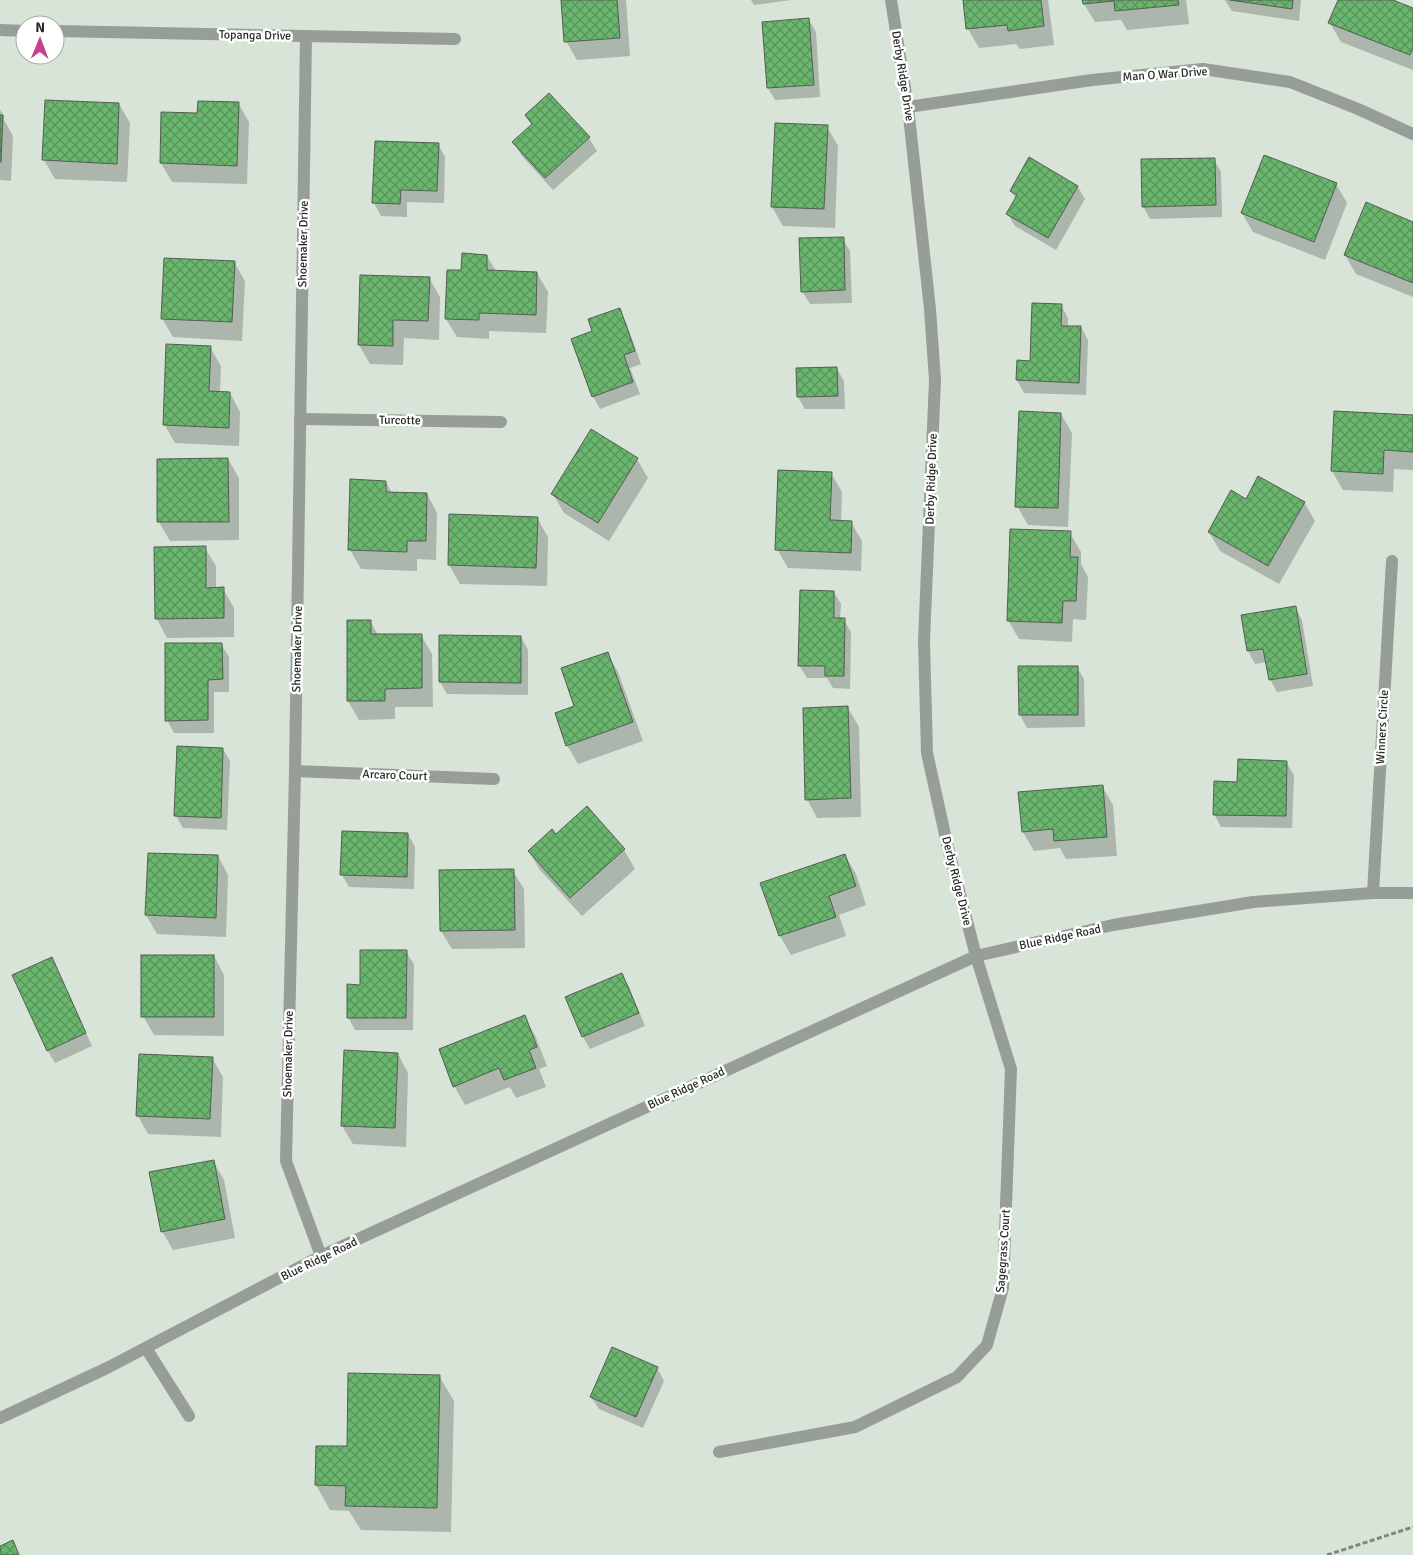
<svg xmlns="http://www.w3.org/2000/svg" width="1413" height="1555" font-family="Signika,sans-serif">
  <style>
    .shadow { fill: #0003 }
    .building { fill: url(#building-cross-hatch); stroke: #535e53 }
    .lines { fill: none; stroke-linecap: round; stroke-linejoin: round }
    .path { stroke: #7d867d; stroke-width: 3; stroke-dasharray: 5 2.5; stroke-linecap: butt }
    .service { stroke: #979d97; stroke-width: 12 }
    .minor { stroke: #979d97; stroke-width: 12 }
    .tertiary { stroke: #979d97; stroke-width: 12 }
    .labels { text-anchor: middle; stroke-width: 5; stroke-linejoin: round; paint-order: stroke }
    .street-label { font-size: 12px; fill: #262b26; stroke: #fff }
  </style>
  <defs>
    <pattern id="building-cross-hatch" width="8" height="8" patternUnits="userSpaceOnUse" patternTransform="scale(1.25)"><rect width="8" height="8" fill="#6ab66e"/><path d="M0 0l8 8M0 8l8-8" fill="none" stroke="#57945a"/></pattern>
  </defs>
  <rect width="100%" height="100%" fill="#d7e4d7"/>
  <g class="shadow">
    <polygon points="562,0 626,0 630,56 577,60 566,41"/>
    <polygon points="751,0 791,0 754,5"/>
    <polygon points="964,0 1048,0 1054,45 1020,49 1016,44 979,48 968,29"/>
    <polygon points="1084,0 1186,0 1189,24 1127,30 1121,20 1095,22 1084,4"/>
    <polygon points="1225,0 1301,0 1299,21 1232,11"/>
    <polygon points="1339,0 1390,0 1413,9 1413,70 1341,42 1330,23"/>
    <polygon points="809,20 816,32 820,97 775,100 768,88"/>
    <polygon points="549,94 589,138 597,151 553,190 521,155 514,142 532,125 526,115"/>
    <polygon points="238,103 249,122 247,184 172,182 161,163 162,113 198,114"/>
    <polygon points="119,104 130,123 127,182 55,179 44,160"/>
    <polygon points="0,110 4,116 4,120 13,136 11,181 0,180"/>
    <polygon points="827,127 838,146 835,228 783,226 772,207"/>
    <polygon points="376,142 438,144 445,157 444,203 407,202 407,217 381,216 374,203"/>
    <polygon points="1214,159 1221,172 1222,217 1150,219 1143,206"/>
    <polygon points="1336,184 1347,203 1325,260 1253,232 1242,213"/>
    <polygon points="1078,187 1085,199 1056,250 1015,226 1008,214 1016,199 1011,191"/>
    <polygon points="1413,223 1413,297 1356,274 1345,255"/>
    <polygon points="843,239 850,251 852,303 810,304 802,291"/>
    <polygon points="487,256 496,271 537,273 548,292 546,333 489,331 489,339 457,337 446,319 462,272"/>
    <polygon points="234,262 245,281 242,341 173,337 162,318"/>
    <polygon points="429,278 440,297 439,340 404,338 403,365 370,364 359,345"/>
    <polygon points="1061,305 1068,318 1068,327 1081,327 1088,340 1086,395 1024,393 1017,380 1018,361 1031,362"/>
    <polygon points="619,310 626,322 641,364 630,368 640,394 600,409 593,396 594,332"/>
    <polygon points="210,347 221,366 220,393 230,393 240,412 239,446 175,443 164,424"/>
    <polygon points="837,369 844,381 845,409 805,409 798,397"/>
    <polygon points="1335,412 1413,416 1413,470 1394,469 1393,492 1343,490 1332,471"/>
    <polygon points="1061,414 1072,433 1068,527 1028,525 1017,506"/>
    <polygon points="228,459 239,478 239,540 170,541 159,522"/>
    <polygon points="637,459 648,478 609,541 564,513 553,494"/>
    <polygon points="831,473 842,492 841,522 851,522 862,541 861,571 788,568 777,549"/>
    <polygon points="386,482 392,493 427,494 437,513 436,560 417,559 417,571 361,569 350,550"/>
    <polygon points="1304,502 1315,521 1279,584 1220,551 1209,532"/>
    <polygon points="537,518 548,537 547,586 460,584 449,565"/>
    <polygon points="1070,533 1081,552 1081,564 1088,577 1086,620 1073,619 1072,642 1019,639 1008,620"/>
    <polygon points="205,548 216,566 216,589 223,589 234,608 234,637 167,638 157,619"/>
    <polygon points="834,592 841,604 840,620 844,620 851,632 850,689 833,688 827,678 807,678 799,665"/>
    <polygon points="1295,607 1302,620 1313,686 1277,692 1270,679 1267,662 1255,664 1248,651 1242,616"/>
    <polygon points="370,621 378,635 421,635 432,654 433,707 395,707 395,719 359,720 348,701"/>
    <polygon points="521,637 528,650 528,695 447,694 440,682"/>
    <polygon points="221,644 229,657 229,692 214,692 214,733 174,733 167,720"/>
    <polygon points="607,653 618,672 643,741 578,764 567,745 576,707"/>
    <polygon points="1077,667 1084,679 1085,727 1027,728 1020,715"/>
    <polygon points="848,708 859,727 861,817 817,818 807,799"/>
    <polygon points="223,749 230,761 227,830 183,828 176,816"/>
    <polygon points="1286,762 1294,775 1292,828 1221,827 1214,814 1239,783"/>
    <polygon points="1102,786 1113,805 1117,856 1066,859 1060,848 1034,851 1023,832 1020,793"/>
    <polygon points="587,808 624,850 635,869 582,916 540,870 529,851 556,835"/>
    <polygon points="408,834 415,847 414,889 349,887 342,875"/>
    <polygon points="149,854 218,856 228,875 226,937 157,934 146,915"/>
    <polygon points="845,855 856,874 866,905 839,915 846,936 791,955 780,936 762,884"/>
    <polygon points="513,871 524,889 525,948 452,949 441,931"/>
    <polygon points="406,952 414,964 413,1030 355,1030 348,1017 361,986"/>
    <polygon points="214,956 224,975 224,1036 154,1035 143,1016"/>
    <polygon points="58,971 92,1046 55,1063 48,1051 14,976"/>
    <polygon points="622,975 629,987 645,1026 590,1049 583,1037"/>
    <polygon points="524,1017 535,1035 547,1066 539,1069 546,1087 516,1098 510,1087 465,1105 454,1086"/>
    <polygon points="398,1054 408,1073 406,1147 353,1144 342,1126"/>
    <polygon points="212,1058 223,1077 221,1137 148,1134 138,1116"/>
    <polygon points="213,1161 224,1180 235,1238 173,1250 162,1231"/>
    <polygon points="657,1368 664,1381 643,1428 599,1409 591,1397"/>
    <polygon points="439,1376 454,1401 451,1532 361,1530 349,1511 330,1510 316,1485 348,1447"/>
  </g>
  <g class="building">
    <polygon points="561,0 617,0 620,38 564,42"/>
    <polygon points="963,0 1041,0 1044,26 1008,31 1007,25 966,29"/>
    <polygon points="1082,0 1178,0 1179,5 1115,11 1114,1 1083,4"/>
    <polygon points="1230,0 1293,0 1292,9"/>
    <polygon points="1338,0 1393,0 1413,8 1413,49 1410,55 1328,23"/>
    <polygon points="809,18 814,85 767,88 762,22"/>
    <polygon points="549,93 590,137 545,178 512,142 532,124 525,115"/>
    <polygon points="45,100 119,103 117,164 42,160"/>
    <polygon points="198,101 239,102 237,166 160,163 161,112 197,113"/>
    <polygon points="0,115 3,115 1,162 0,162"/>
    <polygon points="775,123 828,125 824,209 771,207"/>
    <polygon points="375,141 439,143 437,191 401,190 400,204 372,203"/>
    <polygon points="1264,155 1337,183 1314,242 1241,213"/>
    <polygon points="1029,157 1078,186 1048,238 1006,214 1017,195 1010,191"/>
    <polygon points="1215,158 1216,205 1142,207 1141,159"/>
    <polygon points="1366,202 1413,222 1413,283 1344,255"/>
    <polygon points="844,237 845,290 801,292 799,238"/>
    <polygon points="462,253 487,255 487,270 537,272 536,315 479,313 479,320 445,319 447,270 461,270"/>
    <polygon points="164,258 235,261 232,322 161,319"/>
    <polygon points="360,275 430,277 428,321 393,320 393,346 358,345"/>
    <polygon points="1032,303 1062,304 1061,326 1081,326 1079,383 1016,380 1017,360 1030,361"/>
    <polygon points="620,308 635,351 624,355 633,382 592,397 571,339 592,331 588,319"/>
    <polygon points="166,344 211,346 209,391 230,392 229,428 163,425"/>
    <polygon points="837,367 838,396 797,397 796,368"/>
    <polygon points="1019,411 1061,413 1058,508 1015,507"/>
    <polygon points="1334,411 1413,415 1413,452 1384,450 1383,474 1331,471"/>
    <polygon points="591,429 638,458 598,523 551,494"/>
    <polygon points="228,458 229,522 157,522 157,459"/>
    <polygon points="778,470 832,472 830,520 852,521 851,553 775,550"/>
    <polygon points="1258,476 1305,502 1268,566 1208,532 1231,490 1246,499"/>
    <polygon points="350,479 386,481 386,492 427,493 426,541 407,541 407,552 348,550"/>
    <polygon points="449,514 538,517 536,568 448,565"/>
    <polygon points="1010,529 1071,531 1070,557 1078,557 1076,601 1063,601 1062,623 1007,621"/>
    <polygon points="206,546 206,588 224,587 224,618 155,619 154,547"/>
    <polygon points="800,590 834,591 834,618 845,618 844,676 825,676 825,666 798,666"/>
    <polygon points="1296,606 1307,674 1269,680 1263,649 1247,651 1241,615"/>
    <polygon points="347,620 371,620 371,634 422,634 422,688 385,689 385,701 347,701"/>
    <polygon points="439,635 521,636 521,683 439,682"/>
    <polygon points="165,643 222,643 223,679 208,680 208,720 165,721"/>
    <polygon points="608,652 633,722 566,746 555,713 574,706 561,668"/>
    <polygon points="1018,666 1078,666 1078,715 1019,715"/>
    <polygon points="848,706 851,798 805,800 803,708"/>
    <polygon points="177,746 223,748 221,818 174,816"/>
    <polygon points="1238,759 1287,761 1286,816 1213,815 1214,781 1237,782"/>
    <polygon points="1103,785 1107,837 1054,841 1053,829 1022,832 1018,792"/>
    <polygon points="587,806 625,849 570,898 528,851 552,829 556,834"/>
    <polygon points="342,831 408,833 407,877 340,875"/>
    <polygon points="148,853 218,855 216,918 145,915"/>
    <polygon points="845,854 856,886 829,896 836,917 779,936 760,883"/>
    <polygon points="514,869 515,930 440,931 439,870"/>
    <polygon points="360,950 407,950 406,1018 347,1018 347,984 360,985"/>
    <rect x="141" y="955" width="73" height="62"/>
    <polygon points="52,957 86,1033 47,1051 12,975"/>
    <polygon points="622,973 639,1013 582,1037 565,997"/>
    <polygon points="525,1015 537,1047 529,1050 536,1068 504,1080 499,1068 453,1087 439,1049"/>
    <polygon points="344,1050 398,1053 395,1128 341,1126"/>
    <polygon points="139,1054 213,1057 210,1119 136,1116"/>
    <polygon points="214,1160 225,1219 161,1232 149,1172"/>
    <polygon points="612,1347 658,1367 636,1417 590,1397"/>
    <polygon points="348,1373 440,1375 437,1508 345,1506 346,1486 315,1485 316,1446 347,1446"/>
    <polygon points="13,1540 19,1555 0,1555 0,1546"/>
  </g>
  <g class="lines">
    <polyline class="path" points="1327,1555 1413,1527"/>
    <polyline class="service" points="146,1348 189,1416"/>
    <g class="minor">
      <polyline points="0,30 25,31"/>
      <polyline points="55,31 455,39"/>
      <polyline points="306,36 295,771 286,1161 321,1256"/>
      <polyline points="908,107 1092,80 1203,69 1290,82 1358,109 1413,134"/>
      <polyline points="300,419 501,422"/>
      <polyline points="295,771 494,779"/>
      <polyline points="1373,893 1392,561"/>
      <polyline points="719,1452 855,1427 957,1377 987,1345 1003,1288 1011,1069 976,956 948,848 927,753 924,641 935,380 930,309 908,107 891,0"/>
    </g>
    <polyline class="tertiary" points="0,1418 107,1368 321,1256 976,956 1113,925 1253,902 1373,893 1413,893"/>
  </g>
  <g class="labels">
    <g class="street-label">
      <text transform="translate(255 35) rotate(1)" y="4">Topanga Drive</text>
      <text transform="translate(1165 74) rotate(-4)" y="4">Man O War Drive</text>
      <text transform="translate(903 76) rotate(81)" y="4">Derby Ridge Drive</text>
      <text transform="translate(303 244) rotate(-89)" y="4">Shoemaker Drive</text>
      <text transform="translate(400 420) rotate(1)" y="4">Turcotte</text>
      <text transform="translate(931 479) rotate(-88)" y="4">Derby Ridge Drive</text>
      <text transform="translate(297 649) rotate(-89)" y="4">Shoemaker Drive</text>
      <text transform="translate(1382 727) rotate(-87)" y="4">Winners Circle</text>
      <text transform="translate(395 775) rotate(2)" y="4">Arcaro Court</text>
      <text transform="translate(957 881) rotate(76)" y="4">Derby Ridge Drive</text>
      <text transform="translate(1060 937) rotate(-12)" y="4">Blue Ridge Road</text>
      <text transform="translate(288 1054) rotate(-89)" y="4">Shoemaker Drive</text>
      <text transform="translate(686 1088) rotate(-25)" y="4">Blue Ridge Road</text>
      <text transform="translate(1003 1251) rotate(-86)" y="4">Sagegrass Court</text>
      <text transform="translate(319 1259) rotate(-26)" y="4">Blue Ridge Road</text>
    </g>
  </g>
  <g transform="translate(40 40) rotate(1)"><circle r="24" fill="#ffffff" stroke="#a8aaa8"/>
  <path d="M0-4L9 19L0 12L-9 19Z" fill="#c4438c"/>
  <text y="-8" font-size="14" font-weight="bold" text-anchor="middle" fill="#262b26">N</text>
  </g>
</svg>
